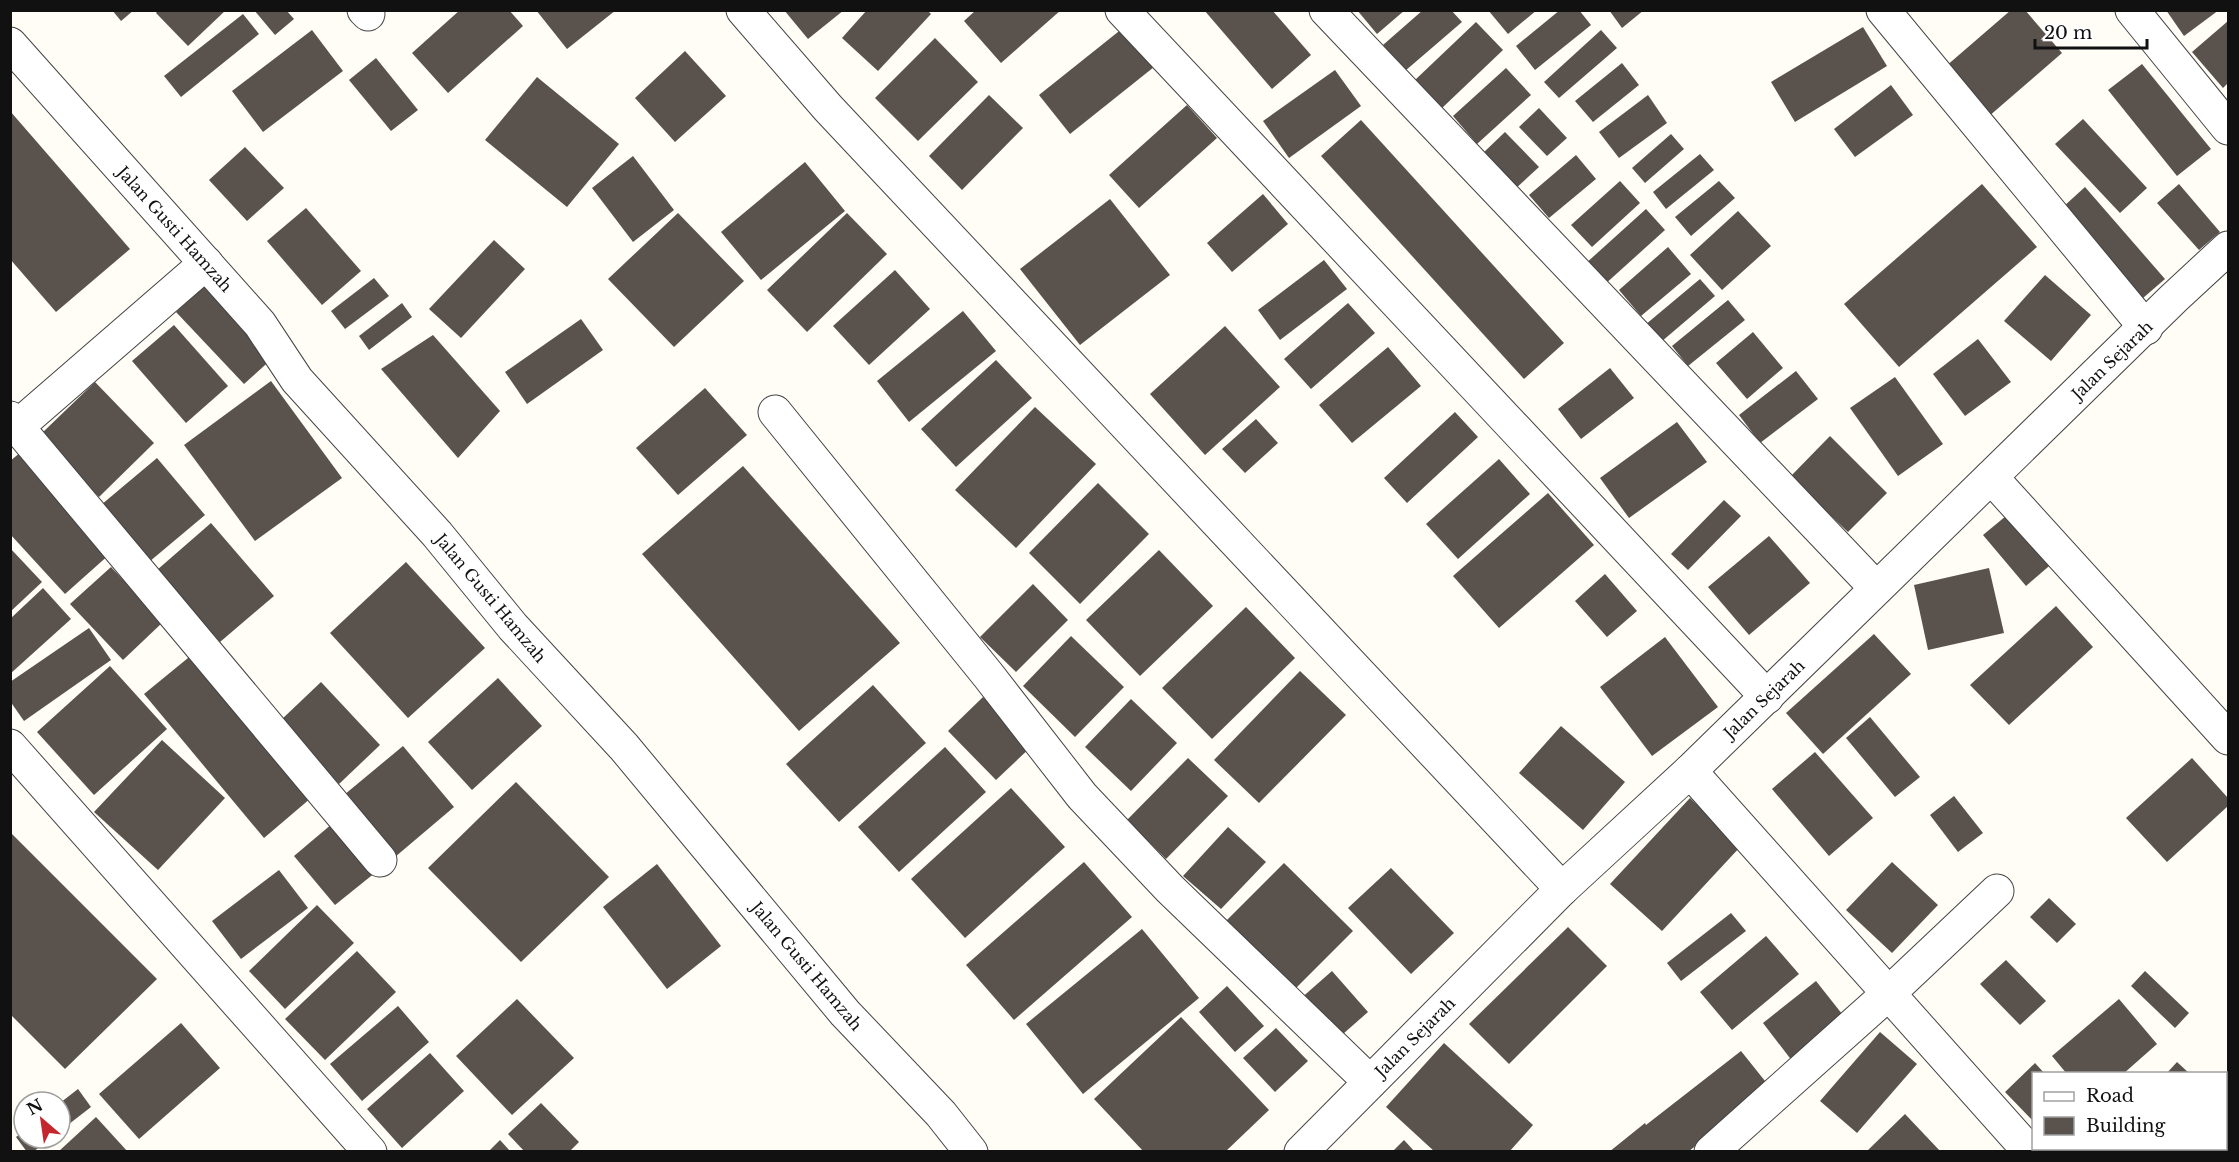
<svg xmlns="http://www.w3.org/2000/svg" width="2239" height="1162" font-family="'Libre Baskerville',serif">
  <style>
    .building { fill: #5a524d }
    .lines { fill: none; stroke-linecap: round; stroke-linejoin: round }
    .minor-casing { stroke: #444; stroke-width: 35 }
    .minor { stroke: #fff; stroke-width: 33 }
    .labels { text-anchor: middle; stroke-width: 6; stroke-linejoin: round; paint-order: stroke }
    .street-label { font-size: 16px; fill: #111; stroke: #fff }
  </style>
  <rect width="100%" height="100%" fill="#fffdf5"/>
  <g class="building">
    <polygon points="112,10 134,10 121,21"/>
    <polygon points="158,10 226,10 188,46 156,13"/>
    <polygon points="254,10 286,10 294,19 275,35"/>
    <polygon points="460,10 509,10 523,26 448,93 412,53"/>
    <polygon points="536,10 616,10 567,49"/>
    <polygon points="784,10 844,10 808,39"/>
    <polygon points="867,10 927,10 931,14 878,71 842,38"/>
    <polygon points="976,10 1061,10 1001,63 964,21"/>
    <polygon points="1204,10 1272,10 1311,55 1272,89"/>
    <polygon points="1357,10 1405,10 1377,34"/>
    <polygon points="1423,10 1451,10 1462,22 1405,71 1383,45"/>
    <polygon points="1488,10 1537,10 1508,34"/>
    <polygon points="1560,10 1579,10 1591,25 1535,70 1516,46"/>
    <polygon points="1609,10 1644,10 1622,28"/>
    <polygon points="2011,10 2025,10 2062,53 1988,117 1945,67"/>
    <polygon points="2166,10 2219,10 2184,36"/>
    <polygon points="243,14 259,34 181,97 164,76"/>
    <polygon points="2228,21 2228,83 2223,88 2192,52"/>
    <polygon points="1476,22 1503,50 1441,109 1414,81"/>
    <polygon points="1128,24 1159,63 1070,134 1039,95"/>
    <polygon points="1863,27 1887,66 1795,122 1771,82"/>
    <polygon points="312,30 343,71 263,132 232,91"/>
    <polygon points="1601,30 1617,48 1559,98 1544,82"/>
    <polygon points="935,38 978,82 918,141 875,98"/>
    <polygon points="685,51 726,96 675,142 635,98"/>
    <polygon points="376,58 418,110 391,131 349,80"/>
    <polygon points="1622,63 1639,85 1593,122 1575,101"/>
    <polygon points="2142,64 2211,149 2177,176 2108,90"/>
    <polygon points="1506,68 1531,95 1477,144 1453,116"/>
    <polygon points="1335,70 1361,106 1289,158 1263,121"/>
    <polygon points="537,77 619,144 567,207 485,140"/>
    <polygon points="1891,85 1913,115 1855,157 1834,129"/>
    <polygon points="989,95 1023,128 962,190 929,156"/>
    <polygon points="1648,95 1667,123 1619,158 1599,132"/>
    <polygon points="1187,105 1217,138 1139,208 1109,175"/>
    <polygon points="1539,108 1567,138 1547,156 1519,127"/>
    <polygon points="10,111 130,249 56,312 10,259"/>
    <polygon points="2083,119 2147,188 2120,213 2055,144"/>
    <polygon points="1361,120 1564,343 1524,379 1321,156"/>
    <polygon points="1505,132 1539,167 1514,190 1481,155"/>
    <polygon points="1671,134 1684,149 1645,183 1632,168"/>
    <polygon points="245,147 284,188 247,221 209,180"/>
    <polygon points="1700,154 1714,170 1666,209 1653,192"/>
    <polygon points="1576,155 1596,179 1549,218 1529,195"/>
    <polygon points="633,156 674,210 633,242 592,188"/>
    <polygon points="805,162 845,211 761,280 721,232"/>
    <polygon points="1620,181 1640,203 1592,247 1571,225"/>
    <polygon points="1719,181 1735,198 1691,236 1675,217"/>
    <polygon points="1982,184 2037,247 1899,367 1844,304"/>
    <polygon points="2179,184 2220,232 2199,250 2157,203"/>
    <polygon points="2085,187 2165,279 2143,298 2063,207"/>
    <polygon points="1263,194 1288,224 1232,272 1207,243"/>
    <polygon points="1110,199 1170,275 1080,345 1020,269"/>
    <polygon points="306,208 361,271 322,305 267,241"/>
    <polygon points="1646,209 1665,230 1603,286 1584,265"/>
    <polygon points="1738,211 1771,246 1722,290 1690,255"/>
    <polygon points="678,213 744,281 674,347 608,279"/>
    <polygon points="847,213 887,254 807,332 767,290"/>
    <polygon points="494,240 525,269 461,338 429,309"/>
    <polygon points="1668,247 1691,274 1641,316 1619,290"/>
    <polygon points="1324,260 1347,289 1280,340 1258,310"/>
    <polygon points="895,270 930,309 869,365 833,326"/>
    <polygon points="2045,275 2091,315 2051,361 2004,321"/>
    <polygon points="374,278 389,296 345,329 331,311"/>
    <polygon points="1700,279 1715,296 1661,342 1645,325"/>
    <polygon points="206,284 274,357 244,384 176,312"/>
    <polygon points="1728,300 1745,320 1688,366 1672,346"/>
    <polygon points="402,303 412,317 369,350 359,336"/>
    <polygon points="1348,303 1375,333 1311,389 1284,359"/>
    <polygon points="963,311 996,351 909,422 877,381"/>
    <polygon points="581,319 603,350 527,404 505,372"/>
    <polygon points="174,325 228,386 186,423 132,361"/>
    <polygon points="1225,326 1280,387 1205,455 1150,394"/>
    <polygon points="1753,332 1783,368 1747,399 1716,363"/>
    <polygon points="433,335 500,411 458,458 381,369"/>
    <polygon points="1978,339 2011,382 1965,416 1933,374"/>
    <polygon points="1388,347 1421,386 1352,443 1319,405"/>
    <polygon points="996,360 1032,398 956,467 921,429"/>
    <polygon points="1610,368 1634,398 1581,439 1558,409"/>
    <polygon points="1796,371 1818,399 1760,443 1739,415"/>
    <polygon points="1895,377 1943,444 1898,476 1850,408"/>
    <polygon points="271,381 342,478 255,541 184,445"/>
    <polygon points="95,382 154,443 99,497 40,435"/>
    <polygon points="705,388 747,435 678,495 636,448"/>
    <polygon points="1035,407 1096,464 1016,548 955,490"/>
    <polygon points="1455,412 1478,437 1407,503 1384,478"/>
    <polygon points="1256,419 1278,443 1245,473 1222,449"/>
    <polygon points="1677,422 1707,462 1629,518 1600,478"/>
    <polygon points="1830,436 1887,493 1848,532 1790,477"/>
    <polygon points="21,452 111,553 65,594 10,534 10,461"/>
    <polygon points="157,458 205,515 149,562 101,505"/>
    <polygon points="1499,459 1530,494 1458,559 1426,524"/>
    <polygon points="743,466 900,643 799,731 642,554"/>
    <polygon points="1098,483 1149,534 1080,604 1029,553"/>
    <polygon points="1548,493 1594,545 1499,628 1453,576"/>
    <polygon points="1724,500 1741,516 1688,570 1671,554"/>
    <polygon points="2012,511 2055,561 2026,586 1983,535"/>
    <polygon points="211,523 274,596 220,642 157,570"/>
    <polygon points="1769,536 1810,583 1749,635 1708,587"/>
    <polygon points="10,548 42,582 10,612"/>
    <polygon points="1159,550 1213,606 1140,676 1086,620"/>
    <polygon points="406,562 485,648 408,718 330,633"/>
    <polygon points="111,567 163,622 123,660 70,604"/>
    <polygon points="1989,568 2004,633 1928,650 1914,585"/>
    <polygon points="1605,574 1637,611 1607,637 1575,601"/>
    <polygon points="1033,584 1068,620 1016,672 980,637"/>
    <polygon points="43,588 71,619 10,674 10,619"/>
    <polygon points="2056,606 2093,647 2009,725 1970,685"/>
    <polygon points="1246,607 1295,658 1212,739 1162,688"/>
    <polygon points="89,628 111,660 24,721 10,701 10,682"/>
    <polygon points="1874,634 1911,674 1823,754 1786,713"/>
    <polygon points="1071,636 1124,687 1075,737 1023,686"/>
    <polygon points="1665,637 1718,707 1652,756 1600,687"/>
    <polygon points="199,649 318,792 264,838 144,694"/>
    <polygon points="110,666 167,729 94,795 37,732"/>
    <polygon points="1300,671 1346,715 1259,803 1214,760"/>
    <polygon points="498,678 542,726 472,790 428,742"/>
    <polygon points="321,682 380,745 339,784 280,721"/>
    <polygon points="873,685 926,743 839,822 786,764"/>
    <polygon points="983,697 1032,746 996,780 948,731"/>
    <polygon points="1131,699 1177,743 1131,791 1085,747"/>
    <polygon points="1870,717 1920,777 1895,797 1846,738"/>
    <polygon points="1561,726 1625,782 1583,830 1519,773"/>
    <polygon points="162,740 225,798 158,870 94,812"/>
    <polygon points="403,746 454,807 395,857 344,795"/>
    <polygon points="945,747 986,792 899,872 858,827"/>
    <polygon points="1815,752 1873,818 1829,856 1772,789"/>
    <polygon points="1188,758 1228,796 1166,859 1127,820"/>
    <polygon points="2192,758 2228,798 2228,806 2167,862 2126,818"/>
    <polygon points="516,782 609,877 521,962 428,868"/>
    <polygon points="1011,788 1065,847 965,938 911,879"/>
    <polygon points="1954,796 1983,833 1958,852 1930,815"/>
    <polygon points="1690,798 1741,846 1662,931 1610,884"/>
    <polygon points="339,818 381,868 335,905 294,856"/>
    <polygon points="1228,827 1266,862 1221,909 1183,876"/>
    <polygon points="10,832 157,979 65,1069 10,1014"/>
    <polygon points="1084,862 1132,917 1014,1020 966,965"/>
    <polygon points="1892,862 1938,905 1892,953 1846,910"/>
    <polygon points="1284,863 1353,931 1292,992 1223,924"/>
    <polygon points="657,864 721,946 667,989 603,907"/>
    <polygon points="1391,868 1454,933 1411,974 1348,908"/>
    <polygon points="279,870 308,908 241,959 212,921"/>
    <polygon points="2049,898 2076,924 2057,943 2030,917"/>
    <polygon points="317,905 354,943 285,1009 249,971"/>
    <polygon points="1731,913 1746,931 1681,981 1667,963"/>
    <polygon points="1568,927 1607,966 1509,1064 1469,1024"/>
    <polygon points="1142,929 1199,998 1083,1094 1026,1024"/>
    <polygon points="1766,936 1799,974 1732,1030 1700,992"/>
    <polygon points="357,951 396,992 325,1060 285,1019"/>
    <polygon points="2006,960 2046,1001 2020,1025 1980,984"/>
    <polygon points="1332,971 1368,1012 1335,1041 1299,1000"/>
    <polygon points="2145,971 2189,1013 2175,1028 2131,986"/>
    <polygon points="1816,981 1850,1024 1796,1066 1763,1023"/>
    <polygon points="1227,986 1264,1026 1235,1052 1199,1012"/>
    <polygon points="517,999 574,1058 512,1115 456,1056"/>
    <polygon points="2119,999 2157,1044 2123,1074 2067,1074 2052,1056"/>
    <polygon points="398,1006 429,1042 362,1101 330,1064"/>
    <polygon points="1181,1017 1269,1110 1225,1152 1144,1152 1094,1099"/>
    <polygon points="181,1023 220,1068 139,1139 99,1094"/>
    <polygon points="1276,1028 1308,1061 1275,1092 1243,1058"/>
    <polygon points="1880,1032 1917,1064 1857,1133 1820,1101"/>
    <polygon points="1444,1043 1533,1125 1509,1152 1435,1152 1386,1107"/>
    <polygon points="1741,1051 1769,1086 1688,1152 1609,1152 1645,1123 1646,1125"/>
    <polygon points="430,1053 464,1091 402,1148 367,1109"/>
    <polygon points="2177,1062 2190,1074 2166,1074"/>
    <polygon points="2035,1063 2045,1074 2034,1074 2034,1122 2005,1092"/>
    <polygon points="78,1089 91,1107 60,1131 60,1103"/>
    <polygon points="541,1103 579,1142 569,1152 525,1152 508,1134"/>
    <polygon points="1905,1114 1941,1152 1866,1152"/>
    <polygon points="96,1117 128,1152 58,1152"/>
    <polygon points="24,1131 24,1138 51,1138 33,1152 27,1152 16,1137"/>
    <polygon points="500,1140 511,1152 488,1152"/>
    <polygon points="1404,1140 1415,1152 1392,1152"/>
    <polygon points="2105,1148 2200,1148 2197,1152 2108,1152"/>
  </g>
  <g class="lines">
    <defs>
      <g id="minor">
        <polyline points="364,10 368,14"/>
        <polyline points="743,10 828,108 1562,889"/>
        <polyline points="1122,10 1767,697"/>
        <polyline points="1326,10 1876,588"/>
        <polyline points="1883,10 2146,328"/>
        <polyline points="2132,10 2228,128"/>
        <polyline points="10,44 260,324 297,380 437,534 513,627 624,747 845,1013 941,1114 971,1152"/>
        <polyline points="775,412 988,675 1082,796 1170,889 1370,1082"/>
        <polyline points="10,418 380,860"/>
        <polyline points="18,426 206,263"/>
        <polyline points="1991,477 2228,738"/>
        <polyline points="10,746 370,1152"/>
        <polyline points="1690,771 2030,1152"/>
        <polyline points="1301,1152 1562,889 1690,771 2174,298 2228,248"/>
        <polyline points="1711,1152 1889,993 1997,891"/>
      </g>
    </defs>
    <use href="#minor" class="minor-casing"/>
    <use href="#minor" class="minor"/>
  </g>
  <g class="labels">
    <g class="street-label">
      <text transform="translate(175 229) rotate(48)" y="6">Jalan Gusti Hamzah</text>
      <text transform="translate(2112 360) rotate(-44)" y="6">Jalan Sejarah</text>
      <text transform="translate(491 598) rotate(50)" y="6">Jalan Gusti Hamzah</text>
      <text transform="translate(1764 699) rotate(-44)" y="6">Jalan Sejarah</text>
      <text transform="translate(807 966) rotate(50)" y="6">Jalan Gusti Hamzah</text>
      <text transform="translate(1415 1037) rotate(-45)" y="6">Jalan Sejarah</text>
    </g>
  </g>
  <rect width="2239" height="1162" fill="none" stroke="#111111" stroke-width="24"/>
  <rect x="2032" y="1072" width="195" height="78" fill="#ffffff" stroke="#a0a0a0" stroke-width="1.5"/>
  <rect x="2044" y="1092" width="30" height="9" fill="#ffffff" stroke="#a0a0a0" stroke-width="1.5"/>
  <text x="2086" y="1102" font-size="18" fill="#111111">Road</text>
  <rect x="2044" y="1117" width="30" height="18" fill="#5a524d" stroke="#a0a0a0" stroke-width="1.5"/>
  <text x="2086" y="1132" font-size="18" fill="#111111">Building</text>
  <g transform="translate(42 1120) rotate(331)"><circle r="28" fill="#ffffff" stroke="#a0a0a0" stroke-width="1.5"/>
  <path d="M0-4.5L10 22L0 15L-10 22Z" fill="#c4262e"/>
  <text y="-9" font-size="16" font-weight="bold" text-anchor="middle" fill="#111111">N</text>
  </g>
  <path d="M2035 39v9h112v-9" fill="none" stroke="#111111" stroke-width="3"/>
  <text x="2044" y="39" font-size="18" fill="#111111" stroke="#ffffff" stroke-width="4.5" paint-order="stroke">20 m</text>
</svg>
